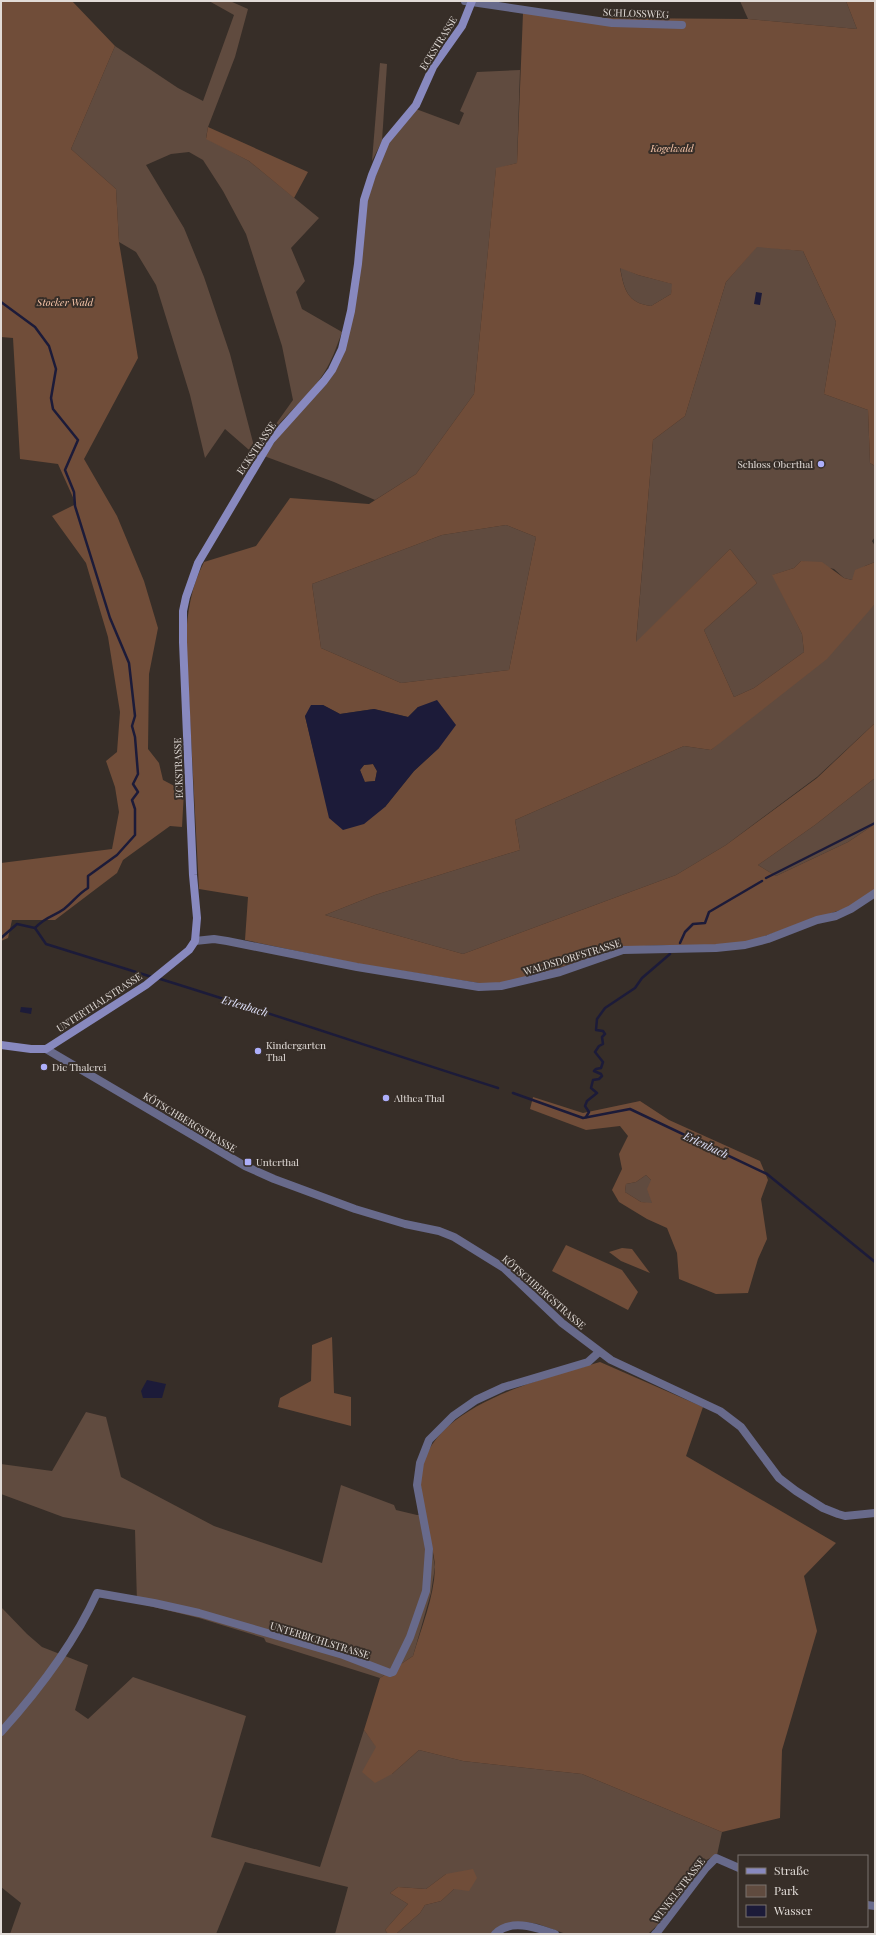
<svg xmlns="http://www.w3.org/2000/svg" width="876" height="1935" font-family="'Playfair Display',serif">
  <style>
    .green { fill: #604b3f; fill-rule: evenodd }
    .forest { fill: #704d39; fill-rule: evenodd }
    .water { fill: #1c1b39; fill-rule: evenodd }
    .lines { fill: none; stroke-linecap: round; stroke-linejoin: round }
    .stream { stroke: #1c1b39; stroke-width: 2.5 }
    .street { stroke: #686a8b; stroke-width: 8 }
    .secondary { stroke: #8889bf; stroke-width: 8 }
    .poi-dot { fill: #adaffb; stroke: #372e28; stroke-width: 1.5 }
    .labels { text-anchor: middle; stroke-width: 4; stroke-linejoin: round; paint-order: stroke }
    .street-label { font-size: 10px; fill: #e1dbd7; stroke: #372e28 }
    .park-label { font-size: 10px; font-style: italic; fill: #fbc8ac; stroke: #372e28 }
    .poi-label { font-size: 10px; fill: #e1dbd7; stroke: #372e28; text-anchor: start }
    .water-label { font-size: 11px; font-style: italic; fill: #dfe1fa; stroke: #372e28 }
  </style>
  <rect width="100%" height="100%" fill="#372e28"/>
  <g class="green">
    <path d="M209 1H230L248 9 235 57 208 127 206 138 249 161 319 218 291 248 305 281 296 292 302 309 342 332C336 348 331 364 320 379 300 406 272 425 256 456L225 429 205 458 190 395 156 285 136 252 119 242 116 189 71 149 115 46 178 88 203 101 234 15ZM189 152 203 160 223 191 246 234 282 346 293 400 258 449 255 450 230 354 204 277 184 228 146 165 171 154Z"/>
    <polygon points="740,1 846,1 857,29 748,19"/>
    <polygon points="380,63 387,64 382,141 372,161"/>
    <polygon points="520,70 517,163 496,169 474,394 416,474 375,500 334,482 264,456 342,352 365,204 388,143 416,109 459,125 464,113 460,111 477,72"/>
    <polygon points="757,246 803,251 836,322 824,394 868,410 870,463 875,466 875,537 872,541 875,546 875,562 865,566 852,580 844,578 834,569 801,561 794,568 773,575 802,634 804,652 754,688 734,697 704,630 757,583 730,549 636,643 653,440 685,416 726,282"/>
    <path d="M620 267 638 275 673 284 671 294 651 306C627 303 624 289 620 267Z"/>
    <polygon points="506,525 536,537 509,670 401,683 321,648 312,584 442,535"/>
    <polygon points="875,604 875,723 817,777 726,845 676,875 463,954 325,915 375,895 520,850 515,820 684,746 711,750"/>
    <polygon points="875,778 875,824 848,842 776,876 758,865 815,825"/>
    <polygon points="646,1175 651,1180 652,1204 641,1202 625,1192 626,1184 636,1182"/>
    <polygon points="86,1412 106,1417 121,1477 214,1526 322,1563 341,1485 394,1505 396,1510 417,1515 426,1515 435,1567 431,1593 413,1656 380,1678 266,1642 264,1638 199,1618 137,1603 135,1530 63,1517 1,1494 1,1464 52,1471"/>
    <polygon points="1,1607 27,1634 42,1647 88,1665 75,1710 88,1719 133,1677 246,1716 211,1837 320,1867 364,1730 376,1746 392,1774 419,1750 463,1761 582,1774 722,1832 717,1855 706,1860 666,1917 648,1934 566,1934 538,1924 526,1922 501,1926 491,1934 396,1934 420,1913 425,1905 441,1901 454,1889 446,1874 426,1889 398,1887 390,1893 408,1904 385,1930 388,1934 335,1934 348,1887 245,1862 216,1934 10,1934 21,1903 1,1887"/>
  </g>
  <g class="forest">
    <polygon points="1,1 72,1 115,46 71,149 116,189 119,242 138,358 84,459 117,516 144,581 158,628 149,674 148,749 159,763 163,780 184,791 182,827 170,826 123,860 117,873 55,920 12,920 8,938 1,941 1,863 112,849 119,812 115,787 106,761 117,752 120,712 108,637 86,563 52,516 76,504 58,464 20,459 13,338 1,337"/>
    <path d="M846 1H875V466L870 463 868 410 824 394 836 322 803 251 757 247 726 282 685 416 653 440 636 642 730 549 757 583 704 630 734 697 754 688 804 652 802 634 772 575 794 568 801 561 822 562 844 578 852 580 855 570 875 562V604L827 659 711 750 684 746 515 820 520 850 375 895 325 915 463 954 676 875 726 845 817 778 875 723V778L815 825 758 865 776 876 848 842 875 824V891L852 906 745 943 684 948 665 945 623 947 521 980 500 984 479 983 359 964 245 940 248 897 199 889 186 641C187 613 191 587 204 562L256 546 290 498 369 504 416 474 474 394 496 168 517 163 523 13 613 18 748 19 857 29ZM620 268 638 275 672 284 671 294 651 306C627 303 624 289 620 268ZM506 525 536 537 509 670 401 683 321 648 312 584 442 535ZM323 705 340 714 374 709 408 717 418 707 439 748 414 771 385 807 315 757 305 716Z"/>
    <polygon points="208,127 308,172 294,198 249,161 206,139"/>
    <polygon points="373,764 377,771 375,781 364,782 360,770 364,765"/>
    <path d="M533 1097 583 1113 640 1101 669 1120 760 1161 768 1180 761 1199 767 1239 758 1259 748 1293 716 1294 679 1279 677 1253 667 1228 647 1219 619 1202 612 1190 622 1169 619 1154 628 1136 620 1126 586 1130 530 1109ZM646 1175 651 1180 647 1189 652 1203 641 1202 625 1192 626 1184 636 1182Z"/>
    <polygon points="566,1245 622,1270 638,1292 628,1310 552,1271"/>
    <polygon points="622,1248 632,1249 650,1273 621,1261 609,1252"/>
    <polygon points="332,1337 334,1393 351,1397 351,1426 278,1407 280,1398 311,1381 312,1345"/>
    <path d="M600 1362 703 1407 686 1456 836 1543 804 1576 817 1631 782 1750 780 1818 722 1832 582 1774 463 1761 419 1750 392 1774 375 1783 362 1772 376 1747 364 1730 380 1678 413 1656C421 1628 434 1598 435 1568 435 1561 433 1553 432 1547 428 1527 423 1507 421 1487 415 1407 544 1379 600 1362Z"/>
    <polygon points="473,1869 477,1878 469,1891 454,1889 441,1901 425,1905 420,1913 396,1934 388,1934 385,1930 408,1904 390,1893 398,1887 426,1889 446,1874"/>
  </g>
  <g class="water">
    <polygon points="756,292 762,293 760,305 754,304"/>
    <path d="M437 700 456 725 439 748 414 771 385 807 364 824 343 830 329 818 305 716 311 705H323L340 714 374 709 408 717 418 707ZM373 764 377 771 375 781 365 782 360 770 364 765Z"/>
    <polygon points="21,1007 32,1008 31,1014 20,1012"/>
    <polygon points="147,1380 166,1384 162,1398 143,1398 141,1391"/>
  </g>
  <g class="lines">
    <g class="stream">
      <path d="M1 302 35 327 49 346 56 369 51 398 53 409 78 440 65 470 74 492 75 506 110 618 129 663 135 716 132 726 135 737 138 774 133 784 138 792 132 800 135 809V835L117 855 88 876V888C78 894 73 902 64 909 53 917 46 916 35 928"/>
      <polyline points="766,878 875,823"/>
      <polyline points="1,938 17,924 35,928 46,944 152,977"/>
      <polyline points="680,943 685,932 693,924 705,923 709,912 762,881"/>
      <path d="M157 978C271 1013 384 1052 498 1088"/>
      <polyline points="513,1093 583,1118 630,1109 767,1174 875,1262"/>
      <polyline points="586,1117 589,1112 585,1106 587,1101 597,1093 591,1088 593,1080 599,1079 602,1076 601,1074 594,1071 596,1069 601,1068 603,1062 595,1052 599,1046 603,1044 602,1037 605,1034 603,1031 596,1030 597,1019 605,1008 635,988 642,978 670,954"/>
    </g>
    <g class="street">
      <polyline points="465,1 612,23 682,25"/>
      <polyline points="195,941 214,939 227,941 357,967 479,987 501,986 560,972 623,950 716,948 745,945 768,939 817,920 836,916 851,909 875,893"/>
      <polyline points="46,1049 245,1166 274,1179 355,1209 405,1224 439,1231 454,1237 504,1268 562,1323 611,1360 720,1411 741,1427 779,1478 796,1491 823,1508 838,1514 845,1516 875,1513"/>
      <path d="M1 1732C38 1691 74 1644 97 1593L154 1603 199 1613 343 1655 390 1673 393 1672 410 1637 426 1591 429 1549 417 1485 420 1463 429 1440 453 1416 476 1400 504 1387 588 1362 599 1352"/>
      <polyline points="867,1905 875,1906"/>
      <path d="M495 1934C511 1918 537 1928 555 1934"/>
      <polyline points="655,1934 658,1931 705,1869 716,1858 739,1868"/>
    </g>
    <polyline class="secondary" points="1,1045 31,1049 46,1049 146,985 189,950 195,941 197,918 193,875 183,642 183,611 186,597 198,563 271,440 324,381 332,370 342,349 351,311 358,264 364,200 372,175 386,141 416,105 433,67 462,26 472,1"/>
  </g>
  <g class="poi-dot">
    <circle cx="821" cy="464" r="4"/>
    <circle cx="258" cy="1051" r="4"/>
    <circle cx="44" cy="1067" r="4"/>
    <circle cx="386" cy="1098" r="4"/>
    <rect x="244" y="1158" width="8" height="8" rx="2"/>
  </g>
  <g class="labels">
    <g class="street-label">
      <text transform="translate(636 13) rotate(2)" y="4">SCHLOSSWEG</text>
      <text transform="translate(438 43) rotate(-58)" y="4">ECKSTRASSE</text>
      <text transform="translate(256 448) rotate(-56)" y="4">ECKSTRASSE</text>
      <text transform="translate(178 768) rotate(-92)" y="4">ECKSTRASSE</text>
      <text transform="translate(572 957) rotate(-17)" y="4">WALDSDORFSTRASSE</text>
      <text transform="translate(99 1002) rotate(-33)" y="4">UNTERTHALSTRASSE</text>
      <text transform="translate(190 1122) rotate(31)" y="4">KÖTSCHBERGSTRASSE</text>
      <text transform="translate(544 1292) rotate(41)" y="4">KÖTSCHBERGSTRASSE</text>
      <text transform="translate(320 1640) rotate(17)" y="4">UNTERBICHLSTRASSE</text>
      <text transform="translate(678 1890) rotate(-52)" y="4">WINKELSTRASSE</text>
    </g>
    <g class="park-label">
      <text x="672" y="152">Kogelwald</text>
      <text x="65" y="306">Stocker Wald</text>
    </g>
    <g class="poi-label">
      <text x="813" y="468" text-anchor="end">Schloss Oberthal</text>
      <text x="266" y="1049">Kindergarten<tspan x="266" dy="12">Thal</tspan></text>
      <text x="52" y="1071">Die Thalerei</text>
      <text x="394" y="1102">Althea Thal</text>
      <text x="256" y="1166">Unterthal</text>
    </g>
    <g class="water-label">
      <text transform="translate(245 1006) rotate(17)" y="4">Erlenbach</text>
      <text transform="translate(706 1145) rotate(25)" y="4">Erlenbach</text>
    </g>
  </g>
  <rect width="876" height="1935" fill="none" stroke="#e1dbd7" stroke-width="4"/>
  <rect x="738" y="1855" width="130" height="72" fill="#372e28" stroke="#7b736e"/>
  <rect x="746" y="1868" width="20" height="6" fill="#8889bf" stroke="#7b736e"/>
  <text x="774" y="1875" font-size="12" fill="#e1dbd7">Straße</text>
  <rect x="746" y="1885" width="20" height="12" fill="#604b3f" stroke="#7b736e"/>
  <text x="774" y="1895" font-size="12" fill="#e1dbd7">Park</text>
  <rect x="746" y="1905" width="20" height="12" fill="#1c1b39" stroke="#7b736e"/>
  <text x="774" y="1915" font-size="12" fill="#e1dbd7">Wasser</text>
</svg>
